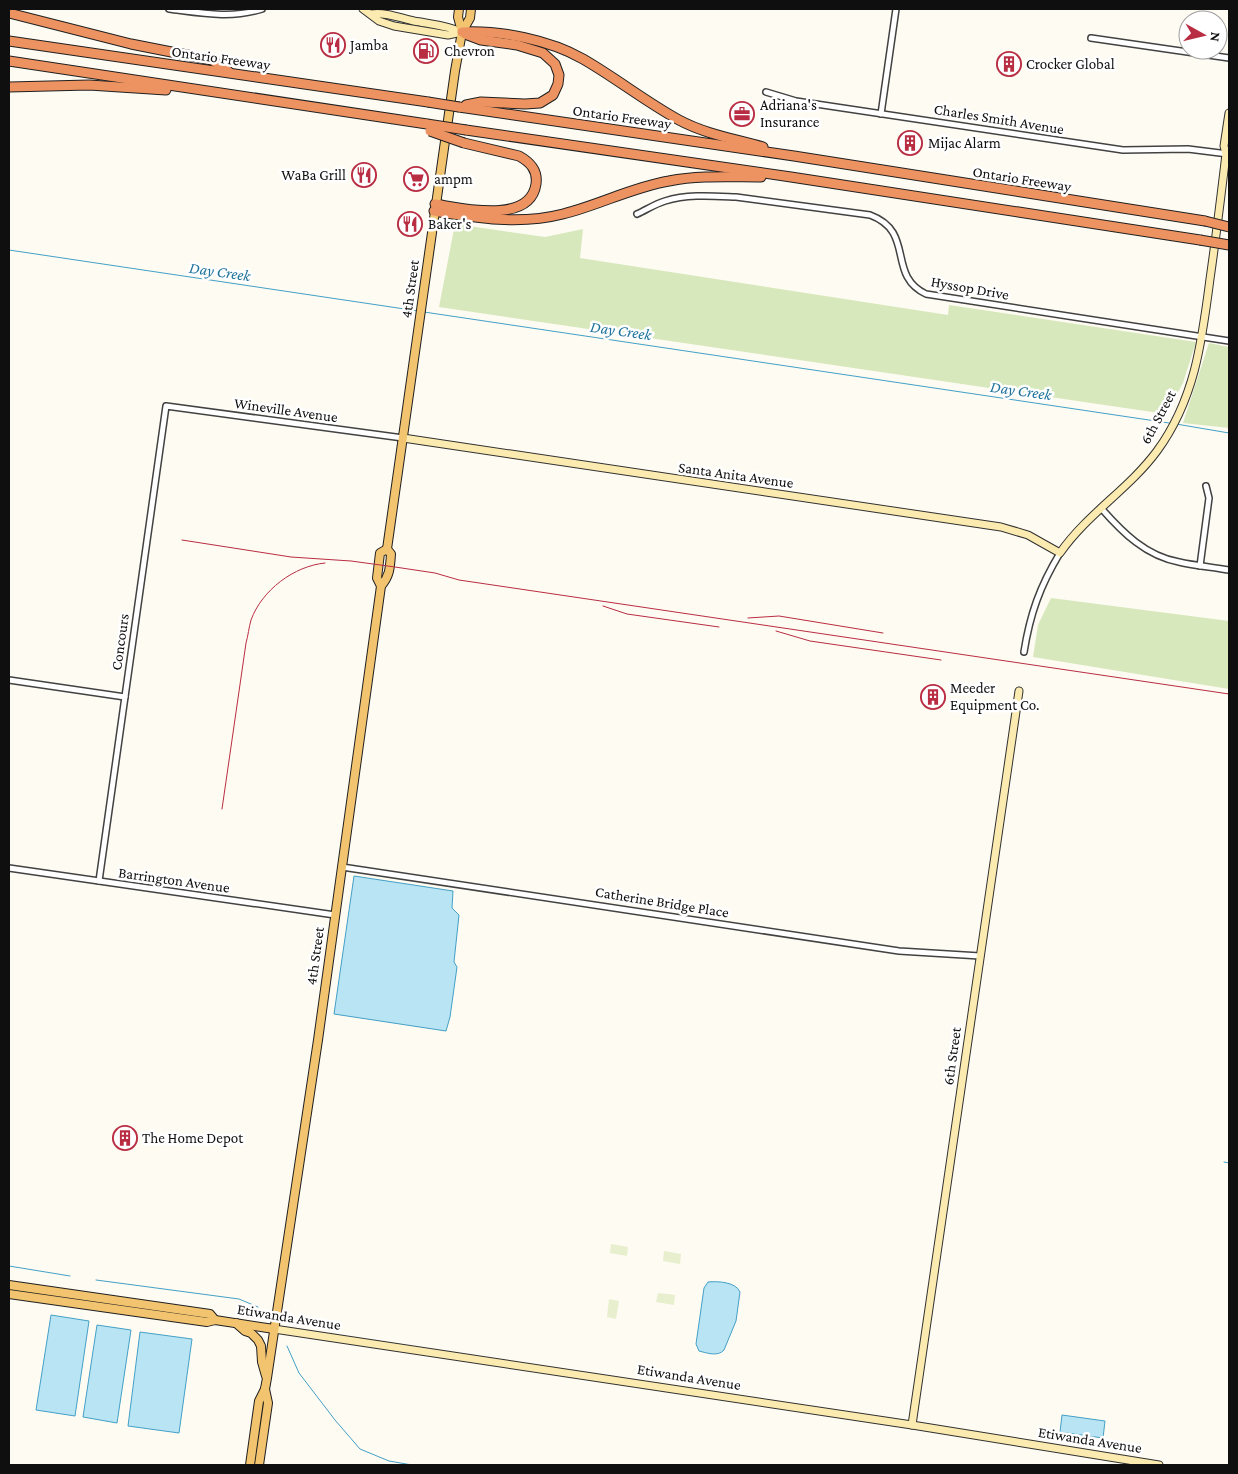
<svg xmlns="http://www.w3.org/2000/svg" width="1238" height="1474" font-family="'Crimson Pro',serif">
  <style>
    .green { fill: #d7e8bc }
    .pitch { fill: #e7efce }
    .water { fill: #b9e4f3; stroke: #43a0c7 }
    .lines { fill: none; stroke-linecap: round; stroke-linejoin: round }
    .stream { stroke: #43a0c7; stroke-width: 1 }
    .street-casing { stroke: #424242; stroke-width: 8 }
    .secondary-casing { stroke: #313131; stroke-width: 9 }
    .primary-casing { stroke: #202020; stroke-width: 10 }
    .highway-casing { stroke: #202020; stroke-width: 11 }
    .street { stroke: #fff; stroke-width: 5 }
    .secondary { stroke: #fbebb0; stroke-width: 7 }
    .primary { stroke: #f2c46f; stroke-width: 8 }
    .highway { stroke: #ed9261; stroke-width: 9 }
    .rail { stroke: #b92d43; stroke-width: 1 }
    .highway-bridge-casing { stroke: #202020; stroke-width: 11; stroke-linecap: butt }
    .highway-bridge { stroke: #ed9261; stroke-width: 9 }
    .labels { text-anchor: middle; stroke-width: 5; stroke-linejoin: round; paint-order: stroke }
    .poi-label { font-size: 15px; fill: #0f0f0f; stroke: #fff; text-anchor: start }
    .street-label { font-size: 15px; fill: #0f0f0f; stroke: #fff }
    .water-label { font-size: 16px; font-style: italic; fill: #1e729c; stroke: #fff }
  </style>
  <rect width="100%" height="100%" fill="#fefbf2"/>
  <g class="green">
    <polygon points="455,224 545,237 583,229 580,258 948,315 949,305 1196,342 1183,383 1166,414 439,307"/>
    <polygon points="1209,343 1229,347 1229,428 1183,423"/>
    <polygon points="1051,598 1229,621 1229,689 1033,657 1038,625"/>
  </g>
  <g class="pitch">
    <polygon points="611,1244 628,1247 627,1256 610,1253"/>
    <polygon points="664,1251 681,1254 680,1264 663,1261"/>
    <polygon points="658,1293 675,1295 674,1305 656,1302"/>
    <polygon points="609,1299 619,1301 616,1319 607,1317"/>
  </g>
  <g class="water">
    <polygon points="354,876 453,891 452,908 459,915 454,962 457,967 450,1017 446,1031 334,1014"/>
    <path d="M708 1282C718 1281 736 1282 740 1292L736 1321 724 1350C718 1357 707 1353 699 1351L696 1344 704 1288Z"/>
    <polygon points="51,1315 89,1321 75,1416 36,1410"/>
    <polygon points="97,1325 131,1330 117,1423 83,1417"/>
    <polygon points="140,1332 192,1339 179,1433 128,1426"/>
    <polygon points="1062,1415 1105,1421 1103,1438 1060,1432"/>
  </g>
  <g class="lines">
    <g class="stream">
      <polyline points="9,250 418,311"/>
      <polyline points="424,312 1169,423"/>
      <polyline points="1176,424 1229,433"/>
      <polyline points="1224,1162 1229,1163"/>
      <polyline points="9,1266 70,1276"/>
      <polyline points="96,1280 239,1299 258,1307"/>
      <polyline points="287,1346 299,1373 335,1420 360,1449 389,1461 412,1465"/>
    </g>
    <defs>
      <g id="street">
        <path d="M169 9C201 13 231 19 262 9"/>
        <polyline points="1091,38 1229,58"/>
        <polyline points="766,92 796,101 1123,150 1188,149 1228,154"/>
        <polyline points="881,114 896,9"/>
        <path d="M637 214C646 210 655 204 665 201 688 194 712 196 736 197L870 215C916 232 886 275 926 294L1229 341"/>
        <path d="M1101 508C1123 533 1146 556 1179 562 1196 566 1213 567 1229 570"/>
        <polyline points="1200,566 1209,498 1206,486"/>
        <path d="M1024 652C1030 614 1040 586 1060 553"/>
        <polyline points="9,680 125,697"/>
        <polyline points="342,867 899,951 980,956"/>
        <polyline points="9,868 335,915"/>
        <polyline points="99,881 166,406 403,438"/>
      </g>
      <g id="secondary">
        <polyline points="363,9 379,21 394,26 448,35 462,32"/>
        <path d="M371 14C386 12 400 18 414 21 430 24 446 25 461 32"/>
        <path d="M403 438 1001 527 1028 535 1060 553C1087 514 1129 489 1157 451 1195 399 1202 341 1210 279 1216 237 1221 196 1226 154L1224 146 1229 113"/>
        <polyline points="274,1329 912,1425 1159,1465"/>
        <polyline points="912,1425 1019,691"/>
      </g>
      <g id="primary">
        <polyline points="459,9 458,17 462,32"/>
        <path d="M381 586C390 576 390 567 391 554L387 549 455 71 462 32 470 18 471 9"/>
        <polyline points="9,1285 210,1314 215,1320"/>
        <polyline points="9,1294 207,1322 215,1320 274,1329"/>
        <polyline points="236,1323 245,1331 251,1333 258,1340 261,1346 262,1362 266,1376"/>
        <polyline points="250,1465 259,1401 265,1389 267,1378 318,1040 381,586 377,578 380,553 387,549"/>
        <polyline points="259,1465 268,1403 265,1389"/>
      </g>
      <g id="highway">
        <polyline points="9,13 131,44 212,60 228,71"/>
        <path d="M462 32C500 30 550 40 583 59 616 78 646 102 679 120 705 134 735 139 763 147"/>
        <polyline points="465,34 481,40 517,45 543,53 555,64 559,75 558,84 553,95 540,103 525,104 481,102 466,105"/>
        <polyline points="9,41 428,102"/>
        <polyline points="9,61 427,124"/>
        <polyline points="9,87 89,85 166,90"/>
        <polyline points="459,107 794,156 1205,221"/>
        <polyline points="466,130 791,177 1200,240"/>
        <path d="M435 204C461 208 530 225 536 184 538 170 530 162 519 156L464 143"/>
        <path d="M434 211C477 218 520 225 563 214 599 205 633 187 669 181 699 175 730 177 761 177"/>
      </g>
    </defs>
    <use href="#street" class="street-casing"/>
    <use href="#secondary" class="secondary-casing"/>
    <use href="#primary" class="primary-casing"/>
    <use href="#highway" class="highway-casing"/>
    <use href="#street" class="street"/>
    <use href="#secondary" class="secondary"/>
    <use href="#primary" class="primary"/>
    <use href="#highway" class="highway"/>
    <g class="rail">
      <polyline points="182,540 291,557 351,561 395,567 435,573 459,580 1229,694"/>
      <polyline points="603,606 627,614 719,627"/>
      <polyline points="748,618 779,616 883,633"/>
      <polyline points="776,631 810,641 941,660"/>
      <path d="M222 809 246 643C248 636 249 627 251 620 262 590 294 566 325 563"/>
    </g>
    <defs>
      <g id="highway-bridge">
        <polyline points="428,102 459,107"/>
        <polyline points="427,124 466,130"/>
        <polyline points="430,131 464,143"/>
        <polyline points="1205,221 1229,227"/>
        <polyline points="1200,240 1229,245"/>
      </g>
    </defs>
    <use href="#highway-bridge" class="highway-bridge-casing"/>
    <use href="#highway-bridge" class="highway-bridge"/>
  </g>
  <defs>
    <symbol id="restaurant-ring" viewBox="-11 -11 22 22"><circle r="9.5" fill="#fff" stroke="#b92d43" stroke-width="1.5"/><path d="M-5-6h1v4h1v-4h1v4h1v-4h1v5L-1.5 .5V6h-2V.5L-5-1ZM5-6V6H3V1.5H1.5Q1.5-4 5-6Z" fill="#b92d43"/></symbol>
    <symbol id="fuel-ring" viewBox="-11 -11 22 22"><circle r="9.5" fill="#fff" stroke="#b92d43" stroke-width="1.5"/><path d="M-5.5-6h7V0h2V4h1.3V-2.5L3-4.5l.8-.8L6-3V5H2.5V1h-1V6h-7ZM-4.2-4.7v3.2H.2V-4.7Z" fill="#b92d43"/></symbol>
    <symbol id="building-ring" viewBox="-11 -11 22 22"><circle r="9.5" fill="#fff" stroke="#b92d43" stroke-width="1.5"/><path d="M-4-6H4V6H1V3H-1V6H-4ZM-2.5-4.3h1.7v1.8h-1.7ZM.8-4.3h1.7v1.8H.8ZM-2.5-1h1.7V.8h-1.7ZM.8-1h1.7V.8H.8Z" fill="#b92d43"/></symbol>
    <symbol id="office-ring" viewBox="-11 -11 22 22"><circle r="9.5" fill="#fff" stroke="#b92d43" stroke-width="1.5"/><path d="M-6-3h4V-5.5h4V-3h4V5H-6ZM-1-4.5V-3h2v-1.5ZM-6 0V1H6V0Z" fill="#b92d43"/></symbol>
    <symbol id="supermarket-ring" viewBox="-11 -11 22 22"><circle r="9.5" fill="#fff" stroke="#b92d43" stroke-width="1.5"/><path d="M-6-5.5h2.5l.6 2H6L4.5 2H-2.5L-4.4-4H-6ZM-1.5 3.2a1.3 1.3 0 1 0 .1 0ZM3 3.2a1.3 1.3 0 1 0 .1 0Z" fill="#b92d43"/></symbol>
  </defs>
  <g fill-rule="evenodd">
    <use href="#restaurant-ring" x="319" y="31" width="28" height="28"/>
    <use href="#fuel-ring" x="412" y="37" width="28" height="28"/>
    <use href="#building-ring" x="995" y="50" width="28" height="28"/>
    <use href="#office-ring" x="728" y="100" width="28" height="28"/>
    <use href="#building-ring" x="896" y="129" width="28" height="28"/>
    <use href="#restaurant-ring" x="350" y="161" width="28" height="28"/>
    <use href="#supermarket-ring" x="402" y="165" width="28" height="28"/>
    <use href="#restaurant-ring" x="396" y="210" width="28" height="28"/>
    <use href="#building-ring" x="919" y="683" width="28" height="28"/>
    <use href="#building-ring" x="111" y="1124" width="28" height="28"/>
  </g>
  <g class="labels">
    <g class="poi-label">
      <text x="350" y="50">Jamba</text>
      <text x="444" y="56">Chevron</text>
      <text x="1026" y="69">Crocker Global</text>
      <text x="760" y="110">Adriana's<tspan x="760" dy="17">Insurance</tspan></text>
      <text x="928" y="148">Mijac Alarm</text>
      <text x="346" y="180" text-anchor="end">WaBa Grill</text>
      <text x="434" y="184">ampm</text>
      <text x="428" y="229">Baker's</text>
      <text x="950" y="693">Meeder<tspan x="950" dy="17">Equipment Co.</tspan></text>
      <text x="142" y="1143">The Home Depot</text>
    </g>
    <g class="street-label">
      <text transform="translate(221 58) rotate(8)" y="5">Ontario Freeway</text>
      <text transform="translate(622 117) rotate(8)" y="5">Ontario Freeway</text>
      <text transform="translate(999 119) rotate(9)" y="5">Charles Smith Avenue</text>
      <text transform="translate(1022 179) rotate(9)" y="5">Ontario Freeway</text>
      <text transform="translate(970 288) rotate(10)" y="5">Hyssop Drive</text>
      <text transform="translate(410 289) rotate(-82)" y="5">4th Street</text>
      <text transform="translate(286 410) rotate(8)" y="5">Wineville Avenue</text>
      <text transform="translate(1158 417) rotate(-62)" y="5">6th Street</text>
      <text transform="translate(736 475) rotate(8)" y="5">Santa Anita Avenue</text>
      <text transform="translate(120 642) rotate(-82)" y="5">Concours</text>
      <text transform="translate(174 880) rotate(8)" y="5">Barrington Avenue</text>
      <text transform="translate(662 902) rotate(9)" y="5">Catherine Bridge Place</text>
      <text transform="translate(315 956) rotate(-82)" y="5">4th Street</text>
      <text transform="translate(952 1056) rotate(-82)" y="5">6th Street</text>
      <text transform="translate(289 1317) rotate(9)" y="5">Etiwanda Avenue</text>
      <text transform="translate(689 1377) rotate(9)" y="5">Etiwanda Avenue</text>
      <text transform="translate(1090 1440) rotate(9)" y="5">Etiwanda Avenue</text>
    </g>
    <g class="water-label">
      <text transform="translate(220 271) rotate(8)" y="6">Day Creek</text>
      <text transform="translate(621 330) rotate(8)" y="6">Day Creek</text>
      <text transform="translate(1021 390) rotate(8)" y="6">Day Creek</text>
    </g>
  </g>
  <rect width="1238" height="1474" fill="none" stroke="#0f0f0f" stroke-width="20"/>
  <g transform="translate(1203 35) rotate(98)"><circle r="24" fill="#ffffff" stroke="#9f9f9f"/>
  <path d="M0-4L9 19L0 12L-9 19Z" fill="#b92d43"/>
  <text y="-8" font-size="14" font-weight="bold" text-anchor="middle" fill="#0f0f0f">N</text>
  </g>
</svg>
